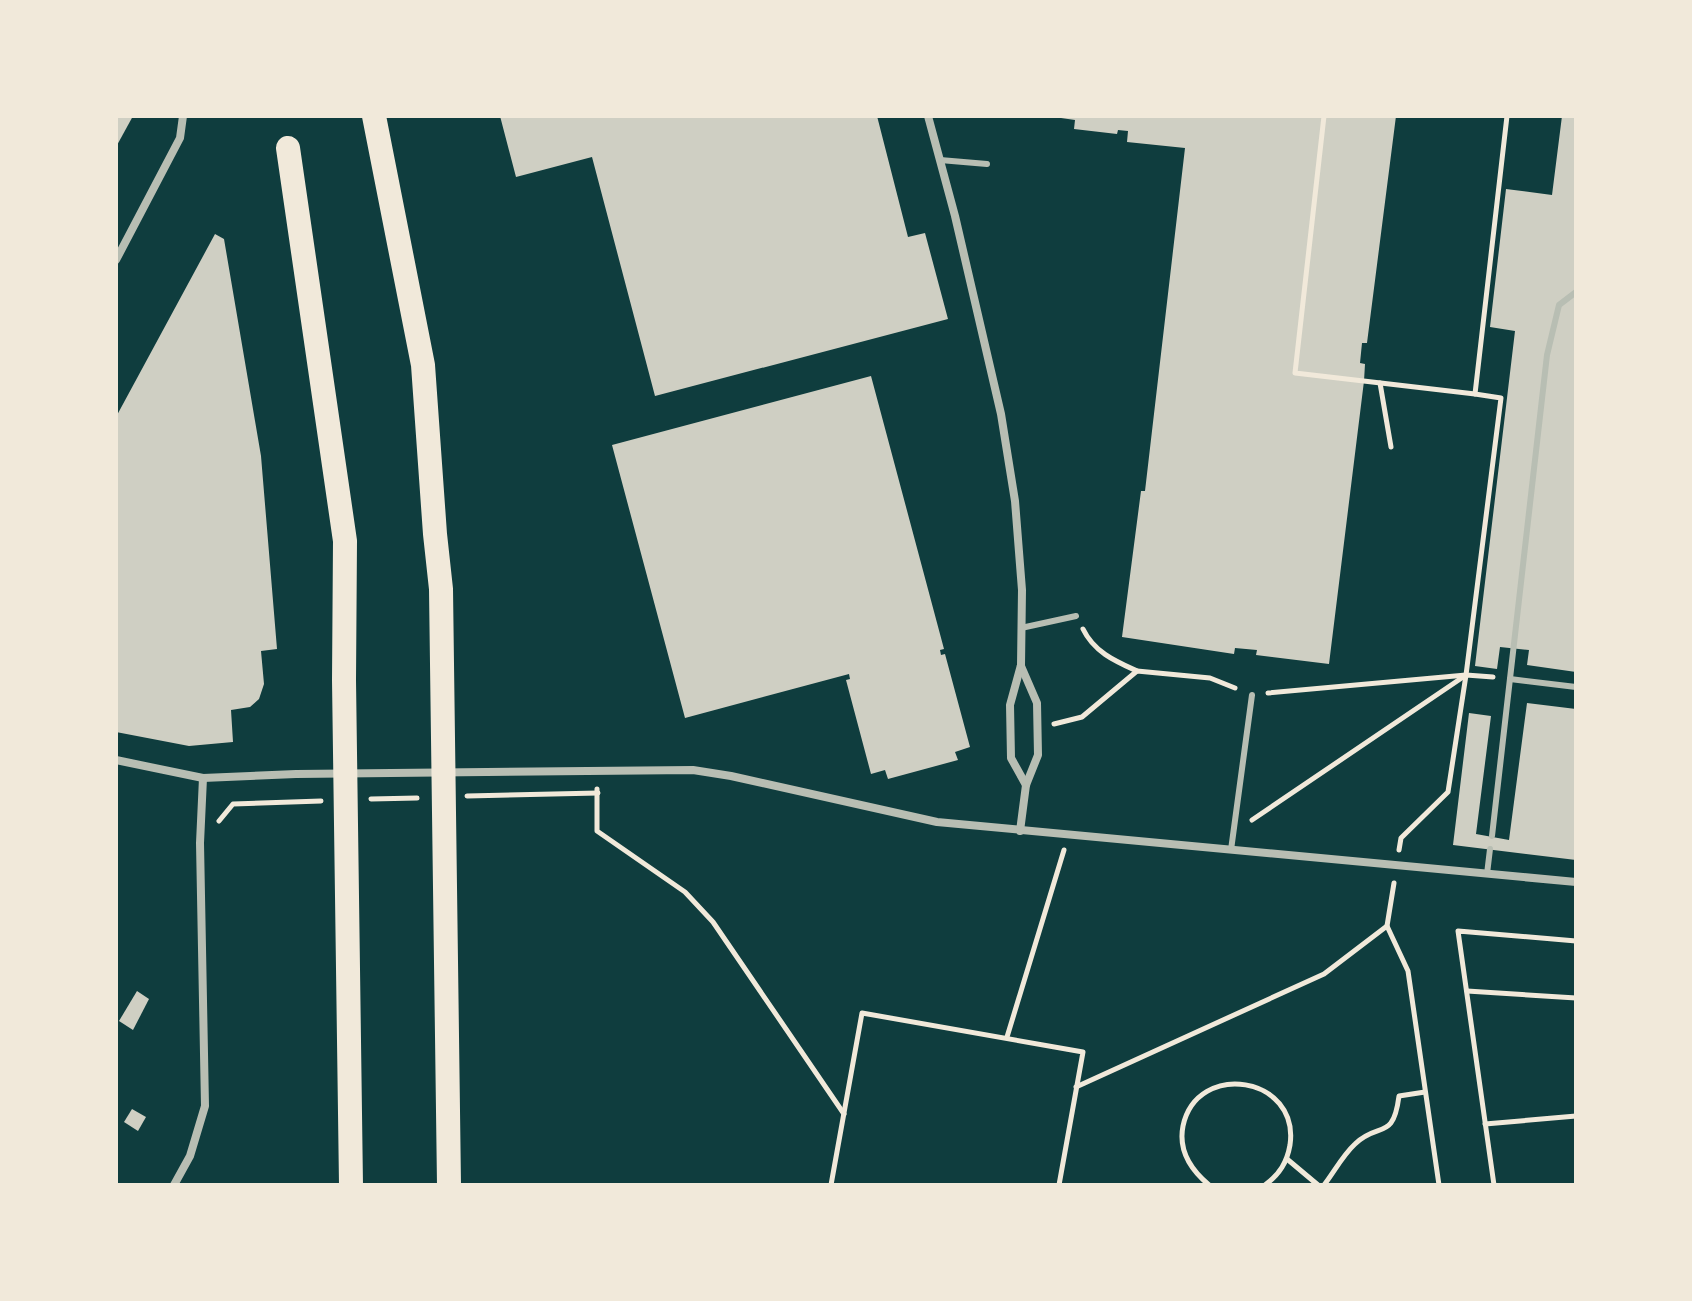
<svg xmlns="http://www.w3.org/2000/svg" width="1692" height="1301" font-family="Overpass,sans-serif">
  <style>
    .building { fill: #cfcfc3 }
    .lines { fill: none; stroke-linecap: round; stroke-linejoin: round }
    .path { stroke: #f1e9da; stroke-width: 5 }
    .service { stroke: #b8beb3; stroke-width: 6 }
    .minor { stroke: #b8beb3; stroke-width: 8 }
    .motorway { stroke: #f1e9da; stroke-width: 24 }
  </style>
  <rect width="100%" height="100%" fill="#0f3d3e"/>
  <g class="building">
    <polygon points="116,116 133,116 116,147"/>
    <polygon points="500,116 877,116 908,237 925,233 948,319 655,396 592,157 516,177"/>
    <polygon points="1061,116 1396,116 1367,343 1362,343 1360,363 1365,364 1364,381 1329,664 1256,655 1257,650 1235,648 1234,654 1122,637 1141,491 1145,491 1185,148 1127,142 1128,131 1118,130 1117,134 1074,129 1075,120 1061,118"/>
    <polygon points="1562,116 1576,116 1576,672 1527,665 1529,650 1500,647 1497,669 1475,666 1515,331 1490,327 1506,189 1552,195"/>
    <polygon points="215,234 224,239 261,456 277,649 261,651 264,684 259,699 250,707 231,710 233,742 189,746 116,732 116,417"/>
    <polygon points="871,376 944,649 940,650 941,655 945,654 970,747 955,752 958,760 888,779 885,770 871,774 846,680 850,679 849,674 685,718 612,445"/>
    <polygon points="1527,703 1576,709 1576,860 1453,845 1469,713 1491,716 1476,834 1509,840"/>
    <polygon points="137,991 149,999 133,1030 119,1021"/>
    <polygon points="132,1109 146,1117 138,1131 124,1122"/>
  </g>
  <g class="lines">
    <g class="path">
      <polyline points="1324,116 1295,373 1475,394"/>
      <polyline points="1380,383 1391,447"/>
      <path d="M1083 629C1094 652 1115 661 1137 671"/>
      <polyline points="1268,693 1466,675"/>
      <polyline points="1054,724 1082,717 1137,671 1210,678 1235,688"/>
      <polyline points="597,789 597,831 685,892 713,922 844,1114"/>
      <polyline points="467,796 598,793"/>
      <polyline points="371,799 417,798"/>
      <polyline points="1252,820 1466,675 1493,677"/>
      <polyline points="219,821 233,804 321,801"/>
      <polyline points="1399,850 1401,838 1448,792 1466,675 1501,398 1475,394 1507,116"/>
      <polyline points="1387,926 1394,883"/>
      <polyline points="1467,991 1576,998"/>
      <polyline points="1007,1037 1064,850"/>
      <polyline points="1076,1087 1324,974 1387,926 1408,971 1439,1185"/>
      <polyline points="1485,1124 1576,1116"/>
      <polyline points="1287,1159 1318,1185"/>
      <polyline points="831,1185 862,1013 1083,1052 1059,1185"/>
      <path d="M1209 1185C1191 1170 1178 1151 1183 1126 1197 1060 1300 1076 1290 1145 1287 1162 1280 1174 1265 1185"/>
      <path d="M1324 1185C1334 1172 1343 1155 1355 1144 1379 1121 1393 1142 1399 1096L1425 1092"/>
      <polyline points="1494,1185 1458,931 1576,941"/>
    </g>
    <g class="service">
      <polyline points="940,160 987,164"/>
      <polyline points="1021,628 1076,616"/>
      <polyline points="1510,679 1576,687"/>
      <polyline points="1492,836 1547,355 1559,305 1576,292"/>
      <polyline points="1231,850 1252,695"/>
      <polyline points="1487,874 1490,849"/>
    </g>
    <g class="minor">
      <polyline points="928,116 955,216 1001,414 1015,501 1022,590 1021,665 1010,705 1011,758 1026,785"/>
      <polyline points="116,260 180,138 183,116"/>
      <polyline points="116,760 203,778 296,774 693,770 731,776 937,822 1576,882"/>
      <polyline points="1020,831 1026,785 1038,755 1037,703 1021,666"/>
      <polyline points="174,1185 190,1156 205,1106 200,843 203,778"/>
    </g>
    <g class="motorway">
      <polyline points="374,116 423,365 435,534 441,589 449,1185"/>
      <polyline points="288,148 345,541 344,680 351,1185"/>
    </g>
  </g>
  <rect width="1692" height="1301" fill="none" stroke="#f1e9da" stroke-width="236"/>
</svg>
